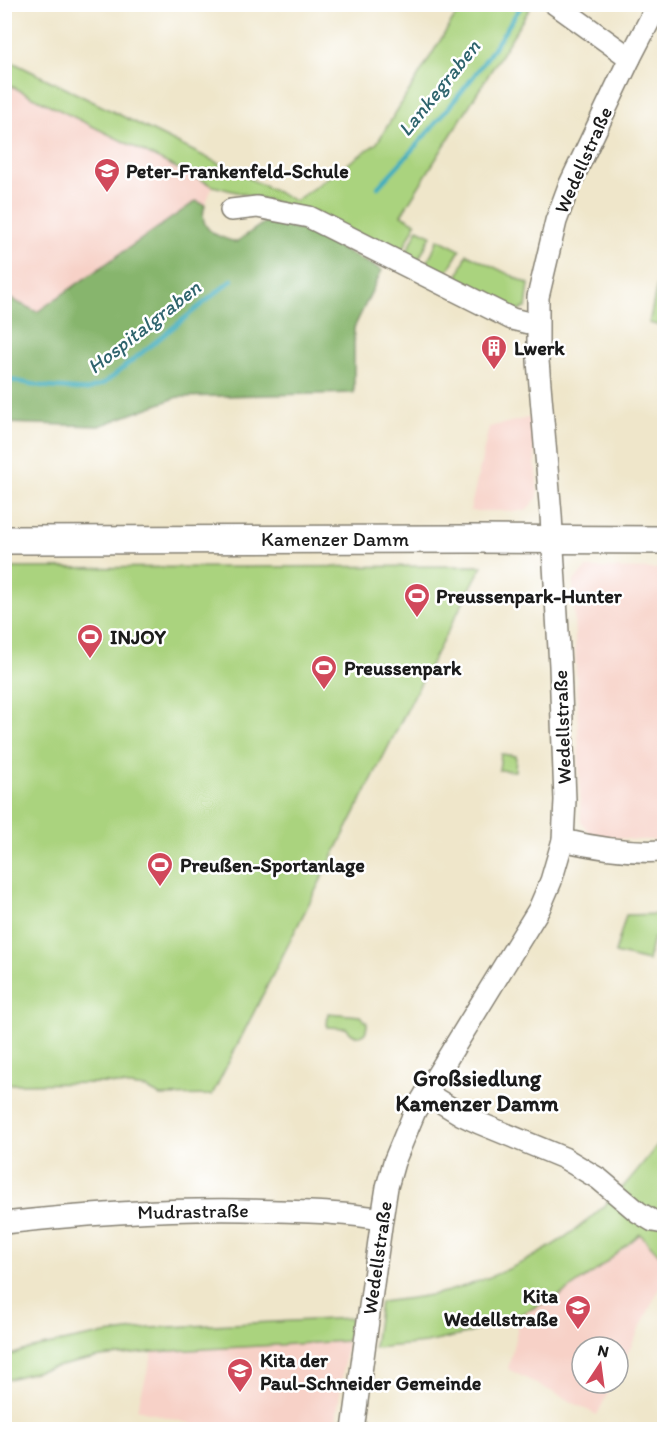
<svg xmlns="http://www.w3.org/2000/svg" width="669" height="1434" font-family="Itim,sans-serif">
  <style>
    .built { fill: #f7d1c7 }
    .green { fill: #aad37e; stroke: #63784d; stroke-width: 1.5 }
    .forest { fill: #87b56d; stroke: #526844; stroke-width: 1.5 }
    .lines { fill: none; stroke-linecap: round; stroke-linejoin: round }
    .stream { stroke: #40adbe; stroke-width: 4.5 }
    .minor-casing { stroke: #868173; stroke-width: 24 }
    .major-casing { stroke: #868173; stroke-width: 30 }
    .minor { stroke: #fff; stroke-width: 21 }
    .major { stroke: #fff; stroke-width: 27 }
    .labels { text-anchor: middle; stroke-width: 5; stroke-linejoin: round; paint-order: stroke }
    .street-label { font-size: 20px; fill: #1c1c1c; stroke: #fff }
    .poi-label { font-size: 20px; font-weight: bold; fill: #1c1c1c; stroke: #fff; text-anchor: start }
    .water-label { font-size: 21px; font-style: italic; fill: #2e646d; stroke: #fff }
    .quarter-label { font-size: 22px; font-weight: bold; fill: #1c1c1c; stroke: #fff }
  </style>
  <rect width="100%" height="100%" fill="#fff"/>
  <filter id="ink" filterUnits="userSpaceOnUse"><feTurbulence type="fractalNoise" baseFrequency=".0167" numOctaves="2"/><feDisplacementMap in="SourceGraphic" scale="12" xChannelSelector="R" yChannelSelector="G"/><feConvolveMatrix kernelMatrix="1 2 1 2 8 2 1 2 1" color-interpolation-filters="sRGB"/></filter>
  <filter id="wash" filterUnits="userSpaceOnUse"><feTurbulence type="fractalNoise" baseFrequency=".008" numOctaves="4" result="noise"/><feDisplacementMap in="SourceGraphic" scale="24" xChannelSelector="R" yChannelSelector="G"/><feGaussianBlur stdDeviation="1.35" result="paint"/><feColorMatrix in="noise" values="0 0 0 0 0 0 0 0 0 0 0 0 0 0 0 0 0 1.4 0 .05"/><feComposite in="paint" operator="in"/></filter>
  <g filter="url(#wash)">
    <rect width="100%" height="100%" fill="#efe6ca"/>
    <g class="built">
      <polygon points="4,83 213,186 205,205 196,201 37,312 5,296"/>
      <polygon points="532,417 538,497 526,511 470,511 489,427"/>
      <polygon points="586,568 664,569 664,840 634,840 591,835 581,822 573,582"/>
      <polygon points="641,1234 664,1260 664,1279 618,1373 618,1347 582,1347 582,1383 613,1383 597,1415 508,1369 521,1314 560,1295 624,1249"/>
      <polygon points="347,1341 335,1429 209,1429 137,1409 153,1352"/>
    </g>
    <g class="green">
      <polygon points="462,5 532,5 401,215 416,223 400,255 313,212 213,186 5,83 4,58 295,201 377,143"/>
      <polygon points="418,229 431,235 417,263 404,257"/>
      <polygon points="438,239 460,250 444,277 425,268"/>
      <polygon points="664,252 664,327 649,323"/>
      <polygon points="467,254 529,284 526,308 515,311 455,283"/>
      <polygon points="482,566 415,694 212,1095 160,1096 146,1088 107,1083 5,1084 5,568"/>
      <polygon points="501,754 516,756 515,771 499,770"/>
      <polygon points="664,914 664,941 653,938 648,961 615,953 626,915"/>
      <path d="M328 1013 360 1016 367 1023C367 1040 354 1039 346 1028L327 1027Z"/>
      <path d="M664 1137V1260L640 1234 597 1270 560 1295 521 1314 466 1334 426 1343 374 1348 380 1302C404 1299 429 1297 452 1290 516 1271 575 1238 620 1190 636 1173 650 1154 664 1137Z"/>
      <polygon points="351,1318 347,1341 153,1352 100,1357 42,1370 5,1380 5,1357 32,1348 92,1336 150,1328"/>
    </g>
    <path class="forest" d="M196 201 205 205C197 230 217 237 236 242L265 222 303 230 382 270 354 328V393L178 397 99 426 5 423V296L37 312Z"/>
    <g class="lines">
      <g class="stream">
        <path d="M378 187C409 154 439 121 466 86 486 61 504 33 521 6"/>
        <polyline points="4,375 10,380 48,387 87,390 103,384 232,280"/>
      </g>
    </g>
  </g>
  <g filter="url(#ink)">
    <g class="lines">
      <defs>
        <g id="minor">
          <polyline points="555,4 630,58"/>
          <polyline points="231,210 257,207 309,217 512,319 537,325"/>
          <path d="M563 840C596 848 630 853 664 851"/>
          <polyline points="426,1093 462,1115 479,1123 564,1158 599,1179 638,1212 653,1221 664,1223"/>
          <path d="M4 1223C96 1213 186 1207 278 1211 312 1212 348 1213 382 1219"/>
          <polyline points="353,1430 382,1219 387,1187 394,1162 415,1111 539,909 551,881 563,840 565,800 560,666 551,515 538,361 538,297 556,221 569,186 630,58 658,4"/>
        </g>
        <polyline id="major" points="4,540 475,539 664,540"/>
      </defs>
      <use href="#minor" class="minor-casing"/>
      <use href="#major" class="major-casing"/>
      <use href="#minor" class="minor"/>
      <use href="#major" class="major"/>
    </g>
  </g>
  <defs>
    <symbol id="school-pin" viewBox="-11 -11 22 30"><path d="M0 17L-7.5 6A9.5 9.5 0 1 1 7.5 6Z" fill="#d1495b" stroke="#fff"/><path d="M0-5L7-2L0 1L-7-2ZM-4 1L0 2.5L4 1V4Q0 6-4 4Z" fill="#fff"/></symbol>
    <symbol id="building-pin" viewBox="-11 -11 22 30"><path d="M0 17L-7.5 6A9.5 9.5 0 1 1 7.5 6Z" fill="#d1495b" stroke="#fff"/><path d="M-4-6H4V6H1V3H-1V6H-4ZM-2.5-4.3h1.7v1.8h-1.7ZM.8-4.3h1.7v1.8H.8ZM-2.5-1h1.7V.8h-1.7ZM.8-1h1.7V.8H.8Z" fill="#fff"/></symbol>
    <symbol id="stadium-pin" viewBox="-11 -11 22 30"><path d="M0 17L-7.5 6A9.5 9.5 0 1 1 7.5 6Z" fill="#d1495b" stroke="#fff"/><path d="M0-5a6.5 5 0 1 0 0 10a6.5 5 0 1 0 0-10ZM-3.5-1.8h7v3.6h-7Z" fill="#fff"/></symbol>
  </defs>
  <g fill-rule="evenodd">
    <use href="#school-pin" x="92" y="156" width="30" height="40"/>
    <use href="#building-pin" x="479" y="333" width="30" height="40"/>
    <use href="#stadium-pin" x="402" y="581" width="30" height="40"/>
    <use href="#stadium-pin" x="75" y="622" width="30" height="40"/>
    <use href="#stadium-pin" x="309" y="653" width="30" height="40"/>
    <use href="#stadium-pin" x="145" y="850" width="30" height="40"/>
    <use href="#school-pin" x="563" y="1293" width="30" height="40"/>
    <use href="#school-pin" x="225" y="1356" width="30" height="40"/>
  </g>
  <g class="labels">
    <g class="street-label">
      <text transform="translate(583 160) rotate(-66)" y="7">Wedellstraße</text>
      <text x="335" y="546">Kamenzer Damm</text>
      <text transform="translate(562 727) rotate(-92)" y="7">Wedellstraße</text>
      <text transform="translate(193 1211) rotate(-1)" y="7">Mudrastraße</text>
      <text transform="translate(377 1258) rotate(-82)" y="7">Wedellstraße</text>
    </g>
    <g class="poi-label">
      <text x="126" y="178">Peter-Frankenfeld-Schule</text>
      <text x="514" y="355">Lwerk</text>
      <text x="436" y="603">Preussenpark-Hunter</text>
      <text x="110" y="644">INJOY</text>
      <text x="344" y="675">Preussenpark</text>
      <text x="180" y="872">Preußen-Sportanlage</text>
      <text x="558" y="1303" text-anchor="end">Kita<tspan x="558" dy="23">Wedellstraße</tspan></text>
      <text x="260" y="1367">Kita der<tspan x="260" dy="23">Paul-Schneider Gemeinde</tspan></text>
    </g>
    <g class="water-label">
      <text transform="translate(439 88) rotate(-51)" y="7">Lankegraben</text>
      <text transform="translate(144 327) rotate(-38)" y="7">Hospitalgraben</text>
    </g>
    <g class="quarter-label">
      <text x="477" y="1086">Großsiedlung<tspan x="477" dy="25">Kamenzer Damm</tspan></text>
    </g>
  </g>
  <rect width="669" height="1434" fill="none" stroke="#fff" stroke-width="24"/>
  <g transform="translate(600 1365) rotate(13)"><circle r="28" fill="#ffffff" stroke="#a4a4a4" stroke-width="1.5"/>
  <path d="M0-4.5L10 22L0 15L-10 22Z" fill="#d1495b"/>
  <text y="-9" font-size="16" font-weight="bold" text-anchor="middle" fill="#1c1c1c">N</text>
  </g>
</svg>
